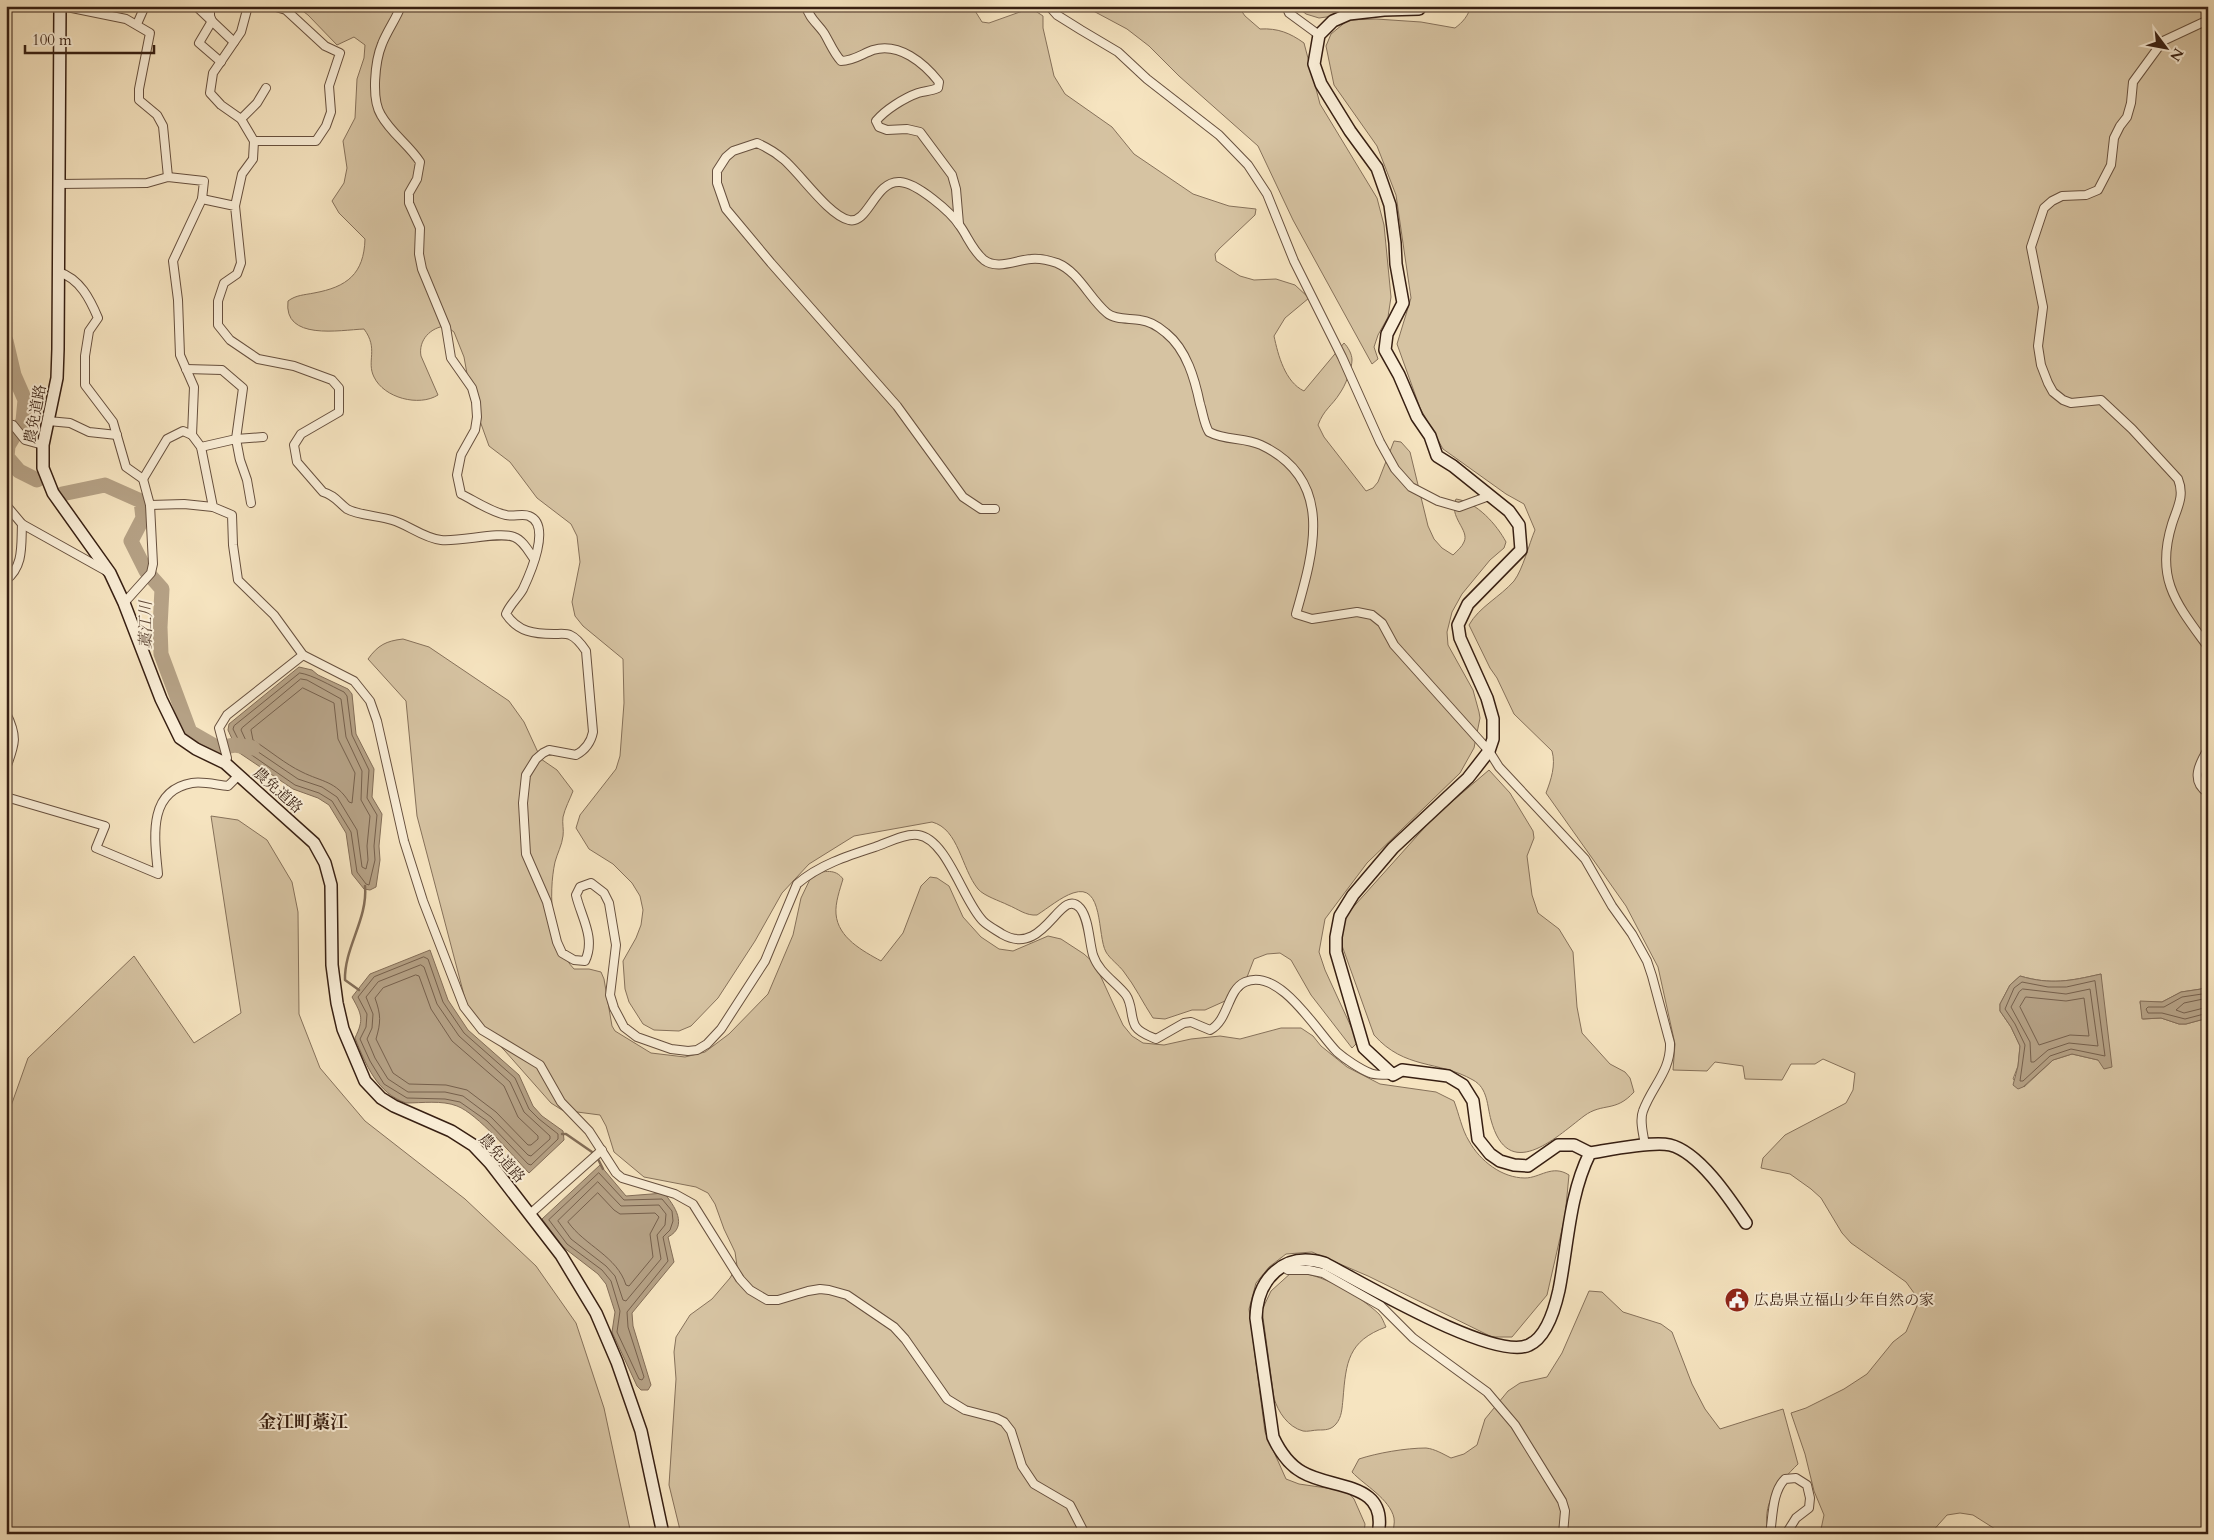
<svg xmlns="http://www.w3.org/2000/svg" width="2214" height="1540" font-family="Cardo,'Noto Serif JP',serif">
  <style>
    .green { fill: #d6c3a2; stroke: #86715a; fill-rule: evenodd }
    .water { fill: #b5a185; stroke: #836d57 }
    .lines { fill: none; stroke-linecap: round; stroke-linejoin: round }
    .shore { stroke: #76604c; stroke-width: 1 }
    .stream { stroke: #836d57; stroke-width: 2.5 }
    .river { stroke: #b5a185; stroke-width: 15 }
    .street-casing { stroke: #67503e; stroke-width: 10 }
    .secondary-casing { stroke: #371f12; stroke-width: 14 }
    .street { stroke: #f9edd6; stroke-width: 8 }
    .secondary { stroke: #f9edd6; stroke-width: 11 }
    .labels { text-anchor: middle; stroke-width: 4; stroke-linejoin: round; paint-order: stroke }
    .street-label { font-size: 15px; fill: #371f12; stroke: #f9edd6 }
    .poi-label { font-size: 15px; fill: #371f12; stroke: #f9edd6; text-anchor: start }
    .water-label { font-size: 16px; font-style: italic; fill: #634c3a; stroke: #f9edd6 }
    .quarter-label { font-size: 18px; font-weight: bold; fill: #371f12; stroke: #f9edd6 }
  </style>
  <rect width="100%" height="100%" fill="#f6e4c0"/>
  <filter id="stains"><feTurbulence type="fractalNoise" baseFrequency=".004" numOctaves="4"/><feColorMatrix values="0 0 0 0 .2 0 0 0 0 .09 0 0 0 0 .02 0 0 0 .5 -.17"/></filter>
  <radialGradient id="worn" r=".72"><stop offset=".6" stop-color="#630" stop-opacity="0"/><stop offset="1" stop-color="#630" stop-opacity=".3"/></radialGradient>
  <g class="green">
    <path d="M296 6H972L982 22 989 23 1031 8 1043 16V28L1054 76 1065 94 1112 127 1134 154 1193 194 1229 206 1256 209 1255 215 1219 249 1215 254 1216 261 1240 276 1254 280 1276 279 1295 285 1309 298 1285 318 1274 336C1278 355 1285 382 1304 391L1344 343C1348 347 1352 354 1352 360 1352 369 1345 386 1340 393 1332 406 1324 409 1318 425L1324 437 1366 491 1373 488 1378 482 1394 441 1401 442 1410 452 1428 526 1434 539 1442 548 1453 555C1457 551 1462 547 1464 542 1470 530 1448 517 1456 499 1477 502 1497 525 1506 542L1504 548 1490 560 1462 594 1452 612 1447 632 1448 645 1473 690 1479 712 1480 718 1474 748 1460 773 1367 863 1325 919 1319 952 1325 970 1358 1042 1352 1048 1311 995 1291 960 1280 953 1267 954 1254 959 1242 990 1225 1001 1205 1010H1192L1165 1019 1153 1018C1143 1003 1135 986 1124 972 1119 965 1110 959 1106 952 1097 936 1104 882 1073 893 1061 897 1048 908 1037 915 1026 916 1018 909 1008 905 1000 901 984 896 978 889 961 868 959 829 932 822L854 836 809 864 782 893 755 941 718 998 691 1026 679 1031 654 1030 643 1024 629 1002 625 989 623 961 636 938 641 925 643 910 640 896 632 883 613 864 589 849 576 828 580 815 616 769 620 756 624 703 623 659 583 626 575 616 572 602 580 562 577 536 571 524 537 498 510 462 489 446 471 396 464 357 454 332 446 326C431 327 418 340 421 356L438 395C419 407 384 398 374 377 366 361 379 349 364 329 340 330 283 341 288 301 296 295 304 295 314 293 347 287 364 274 365 239L339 213 332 201 344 183 347 168 343 141 355 118 357 79 364 58 365 45 354 37 337 45 308 15Z"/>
    <path d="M1084 6H1238L1245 16 1260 29C1278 28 1290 33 1304 43L1320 104 1377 198 1384 225 1391 297 1388 317 1378 335 1374 347 1378 359 1372 364 1293 220 1258 146 1179 76 1149 46 1127 29Z"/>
    <polygon points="1296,6 1408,6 1319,18 1306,14"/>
    <path d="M1471 6H2208V983L2201 989 2181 992 2162 1002H2140L2143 1019 2161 1018 2179 1024H2186L2208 1018V1534H2003L1973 1515 1960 1513 1947 1515 1930 1534H1820L1824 1515 1814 1491 1805 1454 1791 1413 1806 1408 1844 1389 1867 1374 1893 1342 1906 1332 1917 1306 1914 1293 1906 1282 1851 1243 1842 1233 1821 1198 1811 1189 1790 1174 1761 1168 1763 1158 1785 1135 1846 1103 1853 1090 1855 1073 1823 1059 1815 1064H1791L1782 1080 1745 1079 1743 1066 1715 1062 1707 1071 1673 1070 1675 1044 1658 967 1626 906 1546 793C1551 780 1556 765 1552 751L1514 714 1497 678 1490 668 1469 625C1479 607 1500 597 1514 581 1523 569 1529 544 1535 530L1524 504 1506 494 1443 449 1420 408 1397 344 1411 298 1396 195 1377 146 1334 85 1326 46 1331 34 1348 20 1376 19 1421 22 1455 28C1463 22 1468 16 1471 6ZM2101 974 2098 1060 2072 1054 2053 1060 2024 1087 2013 1079 2018 1066 2020 1046 2011 1027 2000 1011V1004L2010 985 2020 976C2051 985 2070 981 2101 974Z"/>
    <path d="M403 639 429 647 509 701 524 722 541 759 557 770 573 791C570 799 565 808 563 817 562 823 564 830 563 836 562 845 557 854 555 862 548 894 551 945 574 969H589L601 972 604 979 612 1026 615 1031 651 1053 685 1057 705 1052 729 1034 768 994 793 935 801 898 813 873C825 872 835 868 843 879 840 889 835 903 836 914 838 938 863 951 881 961L903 933 921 886 930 877 937 878 949 886 963 917 981 937 999 949 1013 951 1048 936 1061 939 1084 954 1095 964 1123 1025 1132 1036 1143 1043 1164 1045 1191 1039 1220 1036 1240 1039 1281 1028H1301L1313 1036 1321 1046 1347 1067 1380 1084 1436 1092 1454 1101C1459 1114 1462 1130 1469 1141 1480 1161 1502 1178 1525 1178 1540 1178 1552 1164 1569 1175L1565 1216 1547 1295 1512 1337H1492L1368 1276 1312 1252 1286 1254 1269 1267 1256 1283 1249 1309 1265 1432 1286 1479 1299 1484 1347 1491 1354 1499 1365 1524 1364 1534H681L669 1485 676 1379 674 1352 676 1337 690 1315 712 1299 730 1278 737 1266 735 1252 724 1229 715 1204 708 1193 696 1187 644 1177 614 1152 606 1126 600 1115 562 1110 551 1103 505 1051 469 1014 417 816 406 701 368 659C378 645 386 641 403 639Z"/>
    <path d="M1489 770 1510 793 1533 831 1534 838 1527 856 1532 895 1538 913 1559 929 1573 952 1577 1007 1582 1033 1610 1064 1625 1072 1630 1078 1634 1092C1615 1113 1603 1102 1584 1116 1554 1139 1508 1183 1491 1120 1487 1106 1488 1088 1473 1080 1438 1060 1405 1070 1374 1035L1340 940 1347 914 1434 817Z"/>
    <polygon points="211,816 238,820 267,840 292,882 298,912 299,1014 320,1068 365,1121 465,1199 536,1266 576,1323 604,1408 631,1534 6,1534 6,1120 28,1058 134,956 194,1043 241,1013"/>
    <path d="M1292 1272C1319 1272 1359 1295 1379 1314 1382 1317 1384 1323 1386 1327 1348 1341 1346 1362 1343 1399 1342 1408 1342 1417 1336 1424 1331 1430 1325 1430 1318 1430 1314 1430 1307 1432 1303 1431 1288 1427 1278 1412 1274 1398L1262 1310 1271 1291Z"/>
    <path d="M1589 1291 1602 1292 1623 1312 1661 1324 1672 1332 1692 1384 1705 1409 1720 1429 1783 1409 1798 1464C1778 1484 1760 1504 1769 1534H1393C1393 1529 1395 1523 1394 1518 1390 1499 1364 1485 1352 1472L1359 1459C1377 1453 1406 1448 1426 1448 1435 1449 1443 1454 1451 1458L1464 1454 1477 1445 1485 1419 1508 1391 1520 1383 1547 1377 1562 1353Z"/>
  </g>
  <g class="water">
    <polygon points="299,667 312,670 318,675 348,689 352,694 356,734 374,769 372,797 382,814 379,846 380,860 376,887 370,890 364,889 352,874 346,833 329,805 318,798 293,789 238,752 228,730 229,724"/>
    <path d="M430 950 448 1000 468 1030 519 1075 533 1106 542 1116 563 1131 564 1140 529 1173C512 1155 478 1114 457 1106 442 1100 422 1103 406 1103 377 1093 366 1065 355 1038 364 1019 362 1015 352 997L370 974Z"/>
    <path d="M2101 974 2112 1067 2104 1069 2098 1060 2072 1054 2053 1060 2023 1087 2018 1089 2013 1085 2018 1066 2020 1046 2011 1027 2000 1011V1004L2010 985 2020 976C2051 985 2070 981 2101 974Z"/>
    <polygon points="2208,983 2208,1018 2186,1024 2179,1024 2161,1018 2142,1019 2140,1001 2162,1002 2181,992 2201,989"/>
    <path d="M600 1165 626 1196 664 1193C674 1205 689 1226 668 1237L674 1262 632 1313 633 1326 651 1385 648 1390H641L637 1386 612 1332 615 1312 606 1284 598 1274 563 1247 542 1219Z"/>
  </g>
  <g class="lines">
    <g class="shore">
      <path d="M300 673C313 675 331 686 344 692L347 696 352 735 369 770 367 798 377 815 374 846 375 860 369 885 366 884 357 872 351 832 332 801 319 793 295 785 243 749 233 729 234 726Z"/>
      <polygon points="301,679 307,680 341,699 346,737 362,771 361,800 370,816 367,846 368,860 366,869 362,867 357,830 337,797 322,787 298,779 248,745 241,730 242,728"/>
      <path d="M303 688 334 703 338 739 355 773 352 803 349 802C336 781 322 782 302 772 285 764 269 750 253 740L251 730Z"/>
      <polygon points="424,957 428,959 443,1002 464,1033 515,1078 529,1109 539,1119 558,1134 558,1139 531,1165 528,1164 487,1121 460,1102 445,1099 407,1098 384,1084 370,1061 360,1039 366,1027 367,1014 358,997 374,977"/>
      <polygon points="421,965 424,967 437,1004 459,1036 510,1082 524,1112 550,1136 550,1139 531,1156 528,1155 491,1117 463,1096 445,1092 408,1092 388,1079 375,1058 367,1039 372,1028 373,1014 366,997 378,982"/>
      <path d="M416 975 419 976 431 1009 452 1041 504 1086 518 1117 538 1136V1139L531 1145H528L496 1112 467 1090 446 1085 409 1084 393 1073 376 1039C381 1022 381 1015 375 998L383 988Z"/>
      <polygon points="2095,981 2105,1056 2071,1049 2050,1056 2023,1081 2020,1081 2025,1045 2015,1024 2005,1009 2014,988 2022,982 2048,987 2066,987"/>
      <polygon points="2023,989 2066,994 2090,989 2098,1046 2069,1043 2048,1050 2034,1062 2031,1062 2030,1042 2011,1007 2019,992"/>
      <polyline points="2208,990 2202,994 2182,997 2164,1007 2148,1007 2146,1009 2148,1013 2162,1013 2185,1019 2208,1013"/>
      <polygon points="2026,997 2066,1001 2084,998 2089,1036 2070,1035 2039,1045 2020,1007"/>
      <polyline points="2208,998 2184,1003 2176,1010 2184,1013 2208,1007"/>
      <polygon points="599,1173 624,1200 662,1199 672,1211 673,1221 670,1230 663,1237 668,1261 627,1312 628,1327 644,1377 642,1380 639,1379 617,1332 620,1311 611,1281 602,1270 567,1244 549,1220"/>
      <polygon points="598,1182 621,1206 659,1205 666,1214 665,1225 657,1235 661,1259 626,1301 623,1300 615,1276 606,1266 571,1239 558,1221"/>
      <path d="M598 1193 614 1210 620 1214 655 1213 659 1217 650 1234 653 1257 629 1286 626 1285C617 1256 585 1246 568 1222Z"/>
    </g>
    <g class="stream">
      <path d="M359 990 345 980C344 948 368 919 365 886"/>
      <polyline points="562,1134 566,1134 592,1152"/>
      <polyline points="598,1159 603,1169"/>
    </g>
    <g class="river">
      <polyline points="6,341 14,375 25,400 23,421 8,446 7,457 19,471 37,480"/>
      <polyline points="62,494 105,485 141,501 143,518 131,541 146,571 162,589 160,627 161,654 190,732 218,748 235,745 253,748"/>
    </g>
    <defs>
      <g id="street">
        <polyline points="196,6 234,42"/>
        <polyline points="210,6 210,16 212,21 199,43 221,62"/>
        <path d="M401 6C396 19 387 31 382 44 375 61 371 99 381 115 391 133 409 145 420 162L417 179 409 193V203L420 228 419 254 422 269 446 327 451 358 472 388 476 402 477 417 475 430 461 455 457 475 461 494C475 501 491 512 506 515 513 517 523 513 529 516 552 525 530 574 523 589 518 598 510 604 506 614 518 632 534 634 554 634 559 634 566 633 570 635 577 638 582 645 586 651L593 732C591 742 585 750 576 755L549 750 543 753 536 759 526 775 523 803 526 854 547 902 557 942 562 953 574 960 585 961C596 938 581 917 576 895L580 887 591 883 604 893 609 903 616 945 610 995 614 1008 624 1027 637 1037 671 1049 688 1051 697 1050 707 1044 721 1029 765 961 797 884C819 865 847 856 875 847 887 843 905 833 918 835 947 839 963 901 983 921 988 926 996 930 1002 934 1045 959 1060 885 1080 908 1089 919 1089 941 1093 955 1099 973 1115 981 1126 995 1133 1005 1130 1019 1136 1027 1140 1033 1149 1036 1156 1039L1184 1023 1191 1022 1210 1030C1229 1020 1227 990 1245 982 1280 967 1317 1032 1337 1052 1345 1059 1360 1069 1370 1073 1376 1076 1386 1074 1393 1075"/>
        <path d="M806 6C809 18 817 23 824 33 830 43 833 52 841 61 853 61 862 54 873 50 899 42 924 63 939 82L938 88C931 91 925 91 918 93 904 98 885 110 876 121L879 127 887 130 907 129 920 132 952 175 956 189 959 224"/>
        <polyline points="1049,6 1057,15 1081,30 1118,52 1147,79 1219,135 1248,165 1267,194 1294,261 1342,357 1380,442 1395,469 1411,487 1438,501 1459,507 1489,496"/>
        <polyline points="1286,6 1289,13 1319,35"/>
        <polyline points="60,9 67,7 126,19 150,33 139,89 139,100 157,115 163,126 168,177"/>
        <path d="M2208 20 2163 41 2133 82 2131 103 2127 117 2120 126 2114 138 2111 165 2098 190 2086 195 2062 196 2052 201 2044 208 2031 247 2043 307 2038 346 2041 365 2048 383 2053 392 2063 400 2071 403 2101 400 2132 429 2178 479C2185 496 2177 508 2172 524 2155 579 2176 603 2208 647"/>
        <polyline points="137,24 145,6"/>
        <polyline points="241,119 257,103 266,88"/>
        <polyline points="254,141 316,141 326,126 331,112 329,86 340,53 325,46 286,10 273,6"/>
        <polyline points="59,184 147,183 168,177 204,181 202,199 173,261 178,300 180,355 194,387 192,435 201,447 213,507 232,515 233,545 238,580 274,615 303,655 354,681 370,701 377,721 404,841 423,901 464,1007 482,1030 540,1065 561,1102 589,1131 616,1173 622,1178 675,1194 693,1204 740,1279 750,1290 767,1300 778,1300 808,1291 820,1289 829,1290 847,1295 894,1327 905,1339 947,1399 965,1410 996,1418 1004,1422 1011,1431 1022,1466 1034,1484 1070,1505 1085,1534"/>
        <path d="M202 199 235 206 241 263 237 274 224 283 218 301V325L230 340 258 359 294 366 332 380 339 388V412L301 434 294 445 297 462 323 492C334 495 338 502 347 509 357 515 380 516 392 520 409 525 423 538 441 540 461 542 499 531 514 537 523 540 529 552 534 559"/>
        <polyline points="235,206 242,174 253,159 254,141 241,119 221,105 210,93 213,73 241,32 248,6"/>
        <path d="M59 272C80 279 90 299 98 318L89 331 85 356V385L113 422 126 467 143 479 150 505 153 564 151 573 124 603"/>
        <polyline points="186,369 222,370 243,388 236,439 240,460 247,480 251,503"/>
        <polyline points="48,421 70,423 89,432 117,435"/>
        <polyline points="6,424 13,425 25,440 43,445"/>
        <polyline points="201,447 236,439 263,437"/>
        <polyline points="143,479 167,439 183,431 192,435"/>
        <polyline points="6,505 22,524 108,572"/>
        <polyline points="150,505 184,504 213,507"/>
        <path d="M995 509H981L963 497 897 406 771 263 726 209 717 183V171L726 157 733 151 757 143C766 147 775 152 783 159 800 173 828 215 849 220 868 225 875 180 900 182 917 183 951 212 960 226 968 237 972 250 984 260 997 270 1016 260 1031 259 1040 258 1048 260 1057 263 1079 272 1089 298 1107 313 1115 320 1130 318 1140 320 1150 321 1159 327 1166 333 1187 350 1195 380 1200 404 1203 413 1204 424 1209 432 1226 441 1244 437 1261 445 1335 480 1314 551 1296 614L1312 619 1357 612 1372 615 1382 623 1394 645 1489 751 1499 767 1585 859 1612 906 1632 934 1647 961 1652 976 1670 1043C1671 1071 1652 1086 1643 1111 1639 1121 1644 1136 1645 1146"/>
        <path d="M6 580C24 566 21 545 22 524"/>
        <path d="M6 713C18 737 15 744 6 768"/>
        <path d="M2208 749C2199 764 2190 781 2208 793"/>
        <polyline points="225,763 227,758 219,728 227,715 303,655"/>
        <path d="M6 797 105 826 96 848 158 874C155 841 146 791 192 783 203 781 217 785 228 786L239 775"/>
        <polyline points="530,1214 602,1150"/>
        <polyline points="1283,1267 1288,1270 1309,1270 1323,1273 1381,1306 1413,1338 1487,1392 1515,1425 1562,1501 1565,1511 1563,1534"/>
        <path d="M1770 1534C1773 1516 1772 1492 1785 1479L1796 1478 1807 1485 1810 1498 1809 1508 1796 1518 1786 1534"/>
      </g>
      <g id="secondary">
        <polyline points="60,6 58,349 57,378 43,445 43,468 53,493 110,573 124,603 161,699 180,738 196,749 225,763 314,843 325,863 331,885 332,965 337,1003 343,1029 365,1081 381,1098 394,1106 451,1131 473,1145 490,1163 561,1255 596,1313 617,1362 641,1431 663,1534"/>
        <polyline points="1421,6 1419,9 1384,10 1349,14 1333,21 1319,35 1314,64 1321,84 1350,131 1377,168 1390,205 1395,243 1396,264 1403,303 1387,334 1385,350 1399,375 1417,417 1430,436 1437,456 1453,466 1509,511 1519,525 1521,550 1468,604 1458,625 1460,638 1487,698 1493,719 1493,739 1489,751 1468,778 1393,848 1353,895 1340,916 1336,937 1336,952 1364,1048 1393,1075 1402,1070 1448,1076 1463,1085 1473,1101 1478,1139 1490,1154 1500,1161 1514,1165 1528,1166 1558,1145 1574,1145 1590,1153"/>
        <path d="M1378 1534C1389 1481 1332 1490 1302 1472 1288 1464 1280 1452 1273 1437L1256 1318C1257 1279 1284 1251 1324 1263 1361 1282 1495 1362 1529 1345 1547 1337 1555 1308 1559 1290 1568 1244 1569 1195 1590 1153 1609 1150 1652 1141 1670 1145 1699 1152 1730 1199 1746 1223"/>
      </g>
    </defs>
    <use href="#street" class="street-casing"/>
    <use href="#secondary" class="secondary-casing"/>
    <use href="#street" class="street"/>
    <use href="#secondary" class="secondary"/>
  </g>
  <defs>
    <symbol id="civic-disc" viewBox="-11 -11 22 22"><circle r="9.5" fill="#8f2418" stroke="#f9edd6"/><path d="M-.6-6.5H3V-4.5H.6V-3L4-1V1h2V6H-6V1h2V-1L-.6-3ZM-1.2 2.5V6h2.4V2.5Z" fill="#fff"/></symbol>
  </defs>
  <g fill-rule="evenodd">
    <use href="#civic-disc" x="1723" y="1286" width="28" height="28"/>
  </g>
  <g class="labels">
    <g class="street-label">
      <text transform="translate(35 414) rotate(-79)" y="5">農免道路</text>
      <text transform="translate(278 790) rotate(42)" y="5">農免道路</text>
      <text transform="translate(502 1158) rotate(48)" y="5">農免道路</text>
    </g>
    <g class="poi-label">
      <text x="1754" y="1305">広島県立福山少年自然の家</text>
    </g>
    <g class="water-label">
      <text transform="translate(145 625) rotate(-90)" y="6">藁江川</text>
    </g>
    <g class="quarter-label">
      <text x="303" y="1428">金江町藁江</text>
    </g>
  </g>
  <rect width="2214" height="1540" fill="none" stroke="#f6e4c0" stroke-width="25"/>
  <rect x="8" y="8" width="2199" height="1525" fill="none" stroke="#371f12" stroke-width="2.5"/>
  <rect x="12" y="12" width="2189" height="1515" fill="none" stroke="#371f12"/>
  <g transform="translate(2166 48) rotate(122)" stroke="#f9edd6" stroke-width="4" paint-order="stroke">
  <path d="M0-4L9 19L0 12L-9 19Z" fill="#371f12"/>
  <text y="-8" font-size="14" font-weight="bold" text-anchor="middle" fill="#371f12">N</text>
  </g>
  <path d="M25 45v8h129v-8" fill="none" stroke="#371f12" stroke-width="2.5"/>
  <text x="32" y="45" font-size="15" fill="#371f12" stroke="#f9edd6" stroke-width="4" paint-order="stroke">100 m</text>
  <rect width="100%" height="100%" filter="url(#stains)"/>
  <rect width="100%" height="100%" fill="url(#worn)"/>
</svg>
